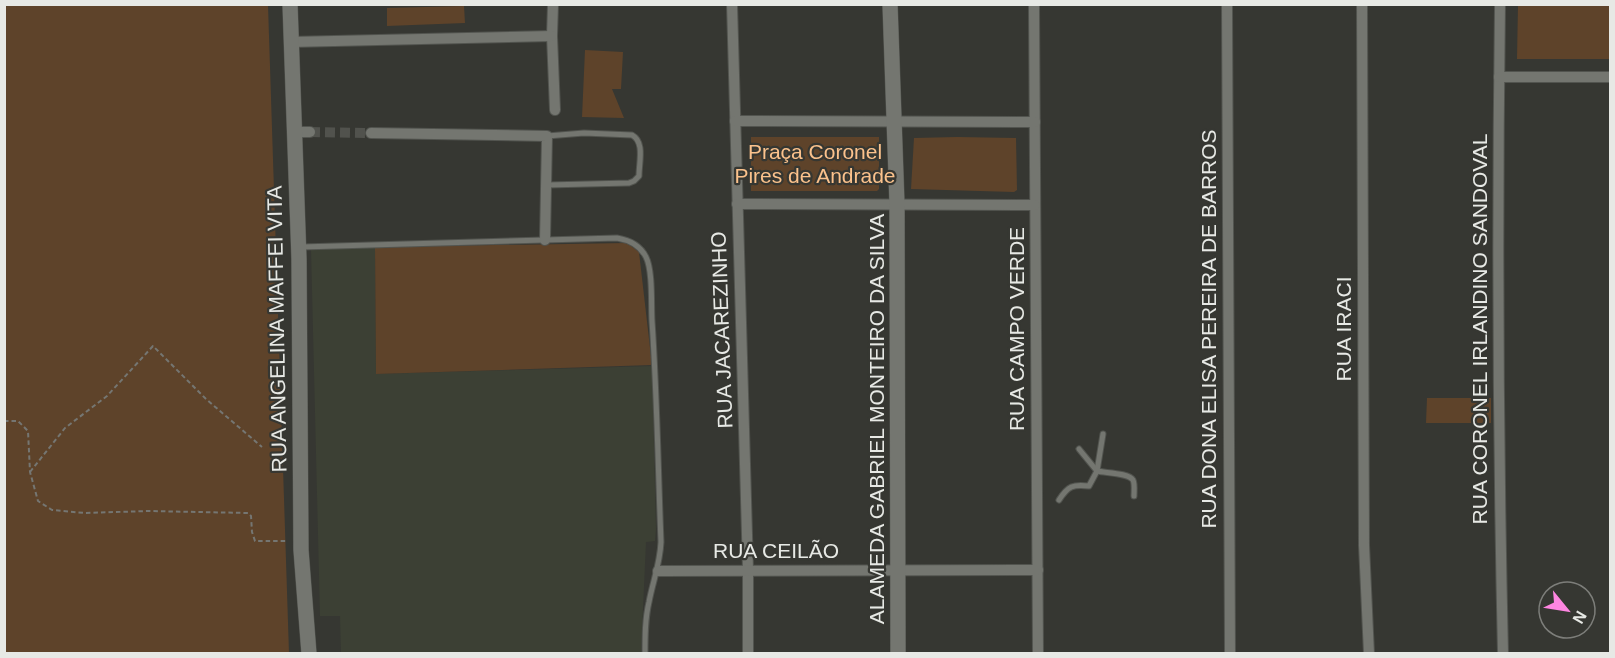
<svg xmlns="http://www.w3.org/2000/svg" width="1615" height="658" font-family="Arial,sans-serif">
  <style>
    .built { fill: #3c4034 }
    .green { fill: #5e432a }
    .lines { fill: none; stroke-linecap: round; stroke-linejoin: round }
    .street-tunnel { stroke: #51524d; stroke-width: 10; stroke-dasharray: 10 5; stroke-linecap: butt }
    .lane-casing { stroke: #52544f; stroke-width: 7 }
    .street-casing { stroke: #52544f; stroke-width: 12 }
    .secondary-casing { stroke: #52544f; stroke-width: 16 }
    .path { stroke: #757672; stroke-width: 2; stroke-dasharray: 4.5 3; stroke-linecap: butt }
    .lane { stroke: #747670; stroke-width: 5 }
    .street { stroke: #747670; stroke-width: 10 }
    .secondary { stroke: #747670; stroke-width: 15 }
    .labels { text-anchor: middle; stroke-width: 4.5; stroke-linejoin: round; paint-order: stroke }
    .park-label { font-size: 21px; fill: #fbc28c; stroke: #363732 }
    .street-label { font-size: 21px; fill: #e7e9e5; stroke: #363732 }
  </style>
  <rect width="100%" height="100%" fill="#363732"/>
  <polygon class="built" points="375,247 376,374 652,366 656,529 655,541 646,542 641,653 341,653 340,616 320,616 311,249"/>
  <g class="green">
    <polygon points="4,5 268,5 289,653 5,653"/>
    <polygon points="1518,5 1610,5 1610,59 1517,59"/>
    <polygon points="464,6 465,23 387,26 387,8"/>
    <polygon points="585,50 623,52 621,89 612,89 624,118 582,117"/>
    <polygon points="751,137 879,137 879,189 877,191 751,191"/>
    <polygon points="957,137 1016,138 1017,190 1014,192 911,189 914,138"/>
    <polygon points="627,243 639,252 652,365 376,374 375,247"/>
    <polygon points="1427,398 1491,398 1491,423 1426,423"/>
  </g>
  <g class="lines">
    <polyline class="street-tunnel" points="310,132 371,133"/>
    <defs>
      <g id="lane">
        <path d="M547 136 584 133 632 135C645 142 639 162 639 176L634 181 629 183 547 185"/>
        <path d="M301 247 617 238C629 240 640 245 646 257 653 271 651 304 652 321 657 394 658 468 661 542 660 564 653 581 649 602 645 619 645 636 645 654"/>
        <path d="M1079 449 1097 471C1106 473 1129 473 1133 480 1135 484 1134 491 1134 496"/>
        <path d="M1059 500C1068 486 1073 484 1089 486L1097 471 1103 434"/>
      </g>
      <g id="street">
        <polyline points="553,4 552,36 555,110"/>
        <polyline points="732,4 748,570 748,654"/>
        <polyline points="1034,4 1038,654"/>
        <polyline points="1227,4 1230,654"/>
        <polyline points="1362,4 1364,545 1369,654"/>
        <path d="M1500 4C1497 221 1498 437 1503 654"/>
        <polyline points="290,42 552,36"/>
        <polyline points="1499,77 1610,77"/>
        <polyline points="735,121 1035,122"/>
        <polyline points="294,132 310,132"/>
        <polyline points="371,133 547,136 545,240"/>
        <polyline points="737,204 1035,205"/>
        <polyline points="658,571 1038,570"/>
      </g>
      <g id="secondary">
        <polyline points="290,4 299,259 301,550 309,654"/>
        <polyline points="890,4 897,204 898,654"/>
      </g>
    </defs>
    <use href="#lane" class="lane-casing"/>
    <use href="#street" class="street-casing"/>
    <use href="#secondary" class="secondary-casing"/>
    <g class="path">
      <polyline points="4,421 18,421 28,431 30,472 38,501 52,510 85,513 148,511 248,513 251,516 252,532 255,541 288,541"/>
      <polyline points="30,472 65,428 107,396 153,346 206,399 262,447"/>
    </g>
    <use href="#lane" class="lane"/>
    <use href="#street" class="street"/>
    <use href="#secondary" class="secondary"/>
  </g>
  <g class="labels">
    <g class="park-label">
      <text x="815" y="159">Praça Coronel<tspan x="815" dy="24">Pires de Andrade</tspan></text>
    </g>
    <g class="street-label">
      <text transform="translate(277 329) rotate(-91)" y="7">RUA ANGELINA MAFFEI VITA</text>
      <text transform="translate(1017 329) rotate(-90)" y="7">RUA CAMPO VERDE</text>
      <text transform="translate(1209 329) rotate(-90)" y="7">RUA DONA ELISA PEREIRA DE BARROS</text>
      <text transform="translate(1344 329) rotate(-90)" y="7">RUA IRACI</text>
      <text transform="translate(1480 329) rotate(-90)" y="7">RUA CORONEL IRLANDINO SANDOVAL</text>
      <text transform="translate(722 330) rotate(-92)" y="7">RUA JACAREZINHO</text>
      <text transform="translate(877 419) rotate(-90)" y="7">ALAMEDA GABRIEL MONTEIRO DA SILVA</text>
      <text x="776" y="558">RUA CEILÃO</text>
    </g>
  </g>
  <rect width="1615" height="658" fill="none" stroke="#e7e9e5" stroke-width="12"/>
  <g transform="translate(1567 610) rotate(120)"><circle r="28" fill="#363732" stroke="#7d7e7a" stroke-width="1.5"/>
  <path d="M0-4.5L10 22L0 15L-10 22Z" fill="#fe86e1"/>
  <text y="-9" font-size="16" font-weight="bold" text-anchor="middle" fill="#e7e9e5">N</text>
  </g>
</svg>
